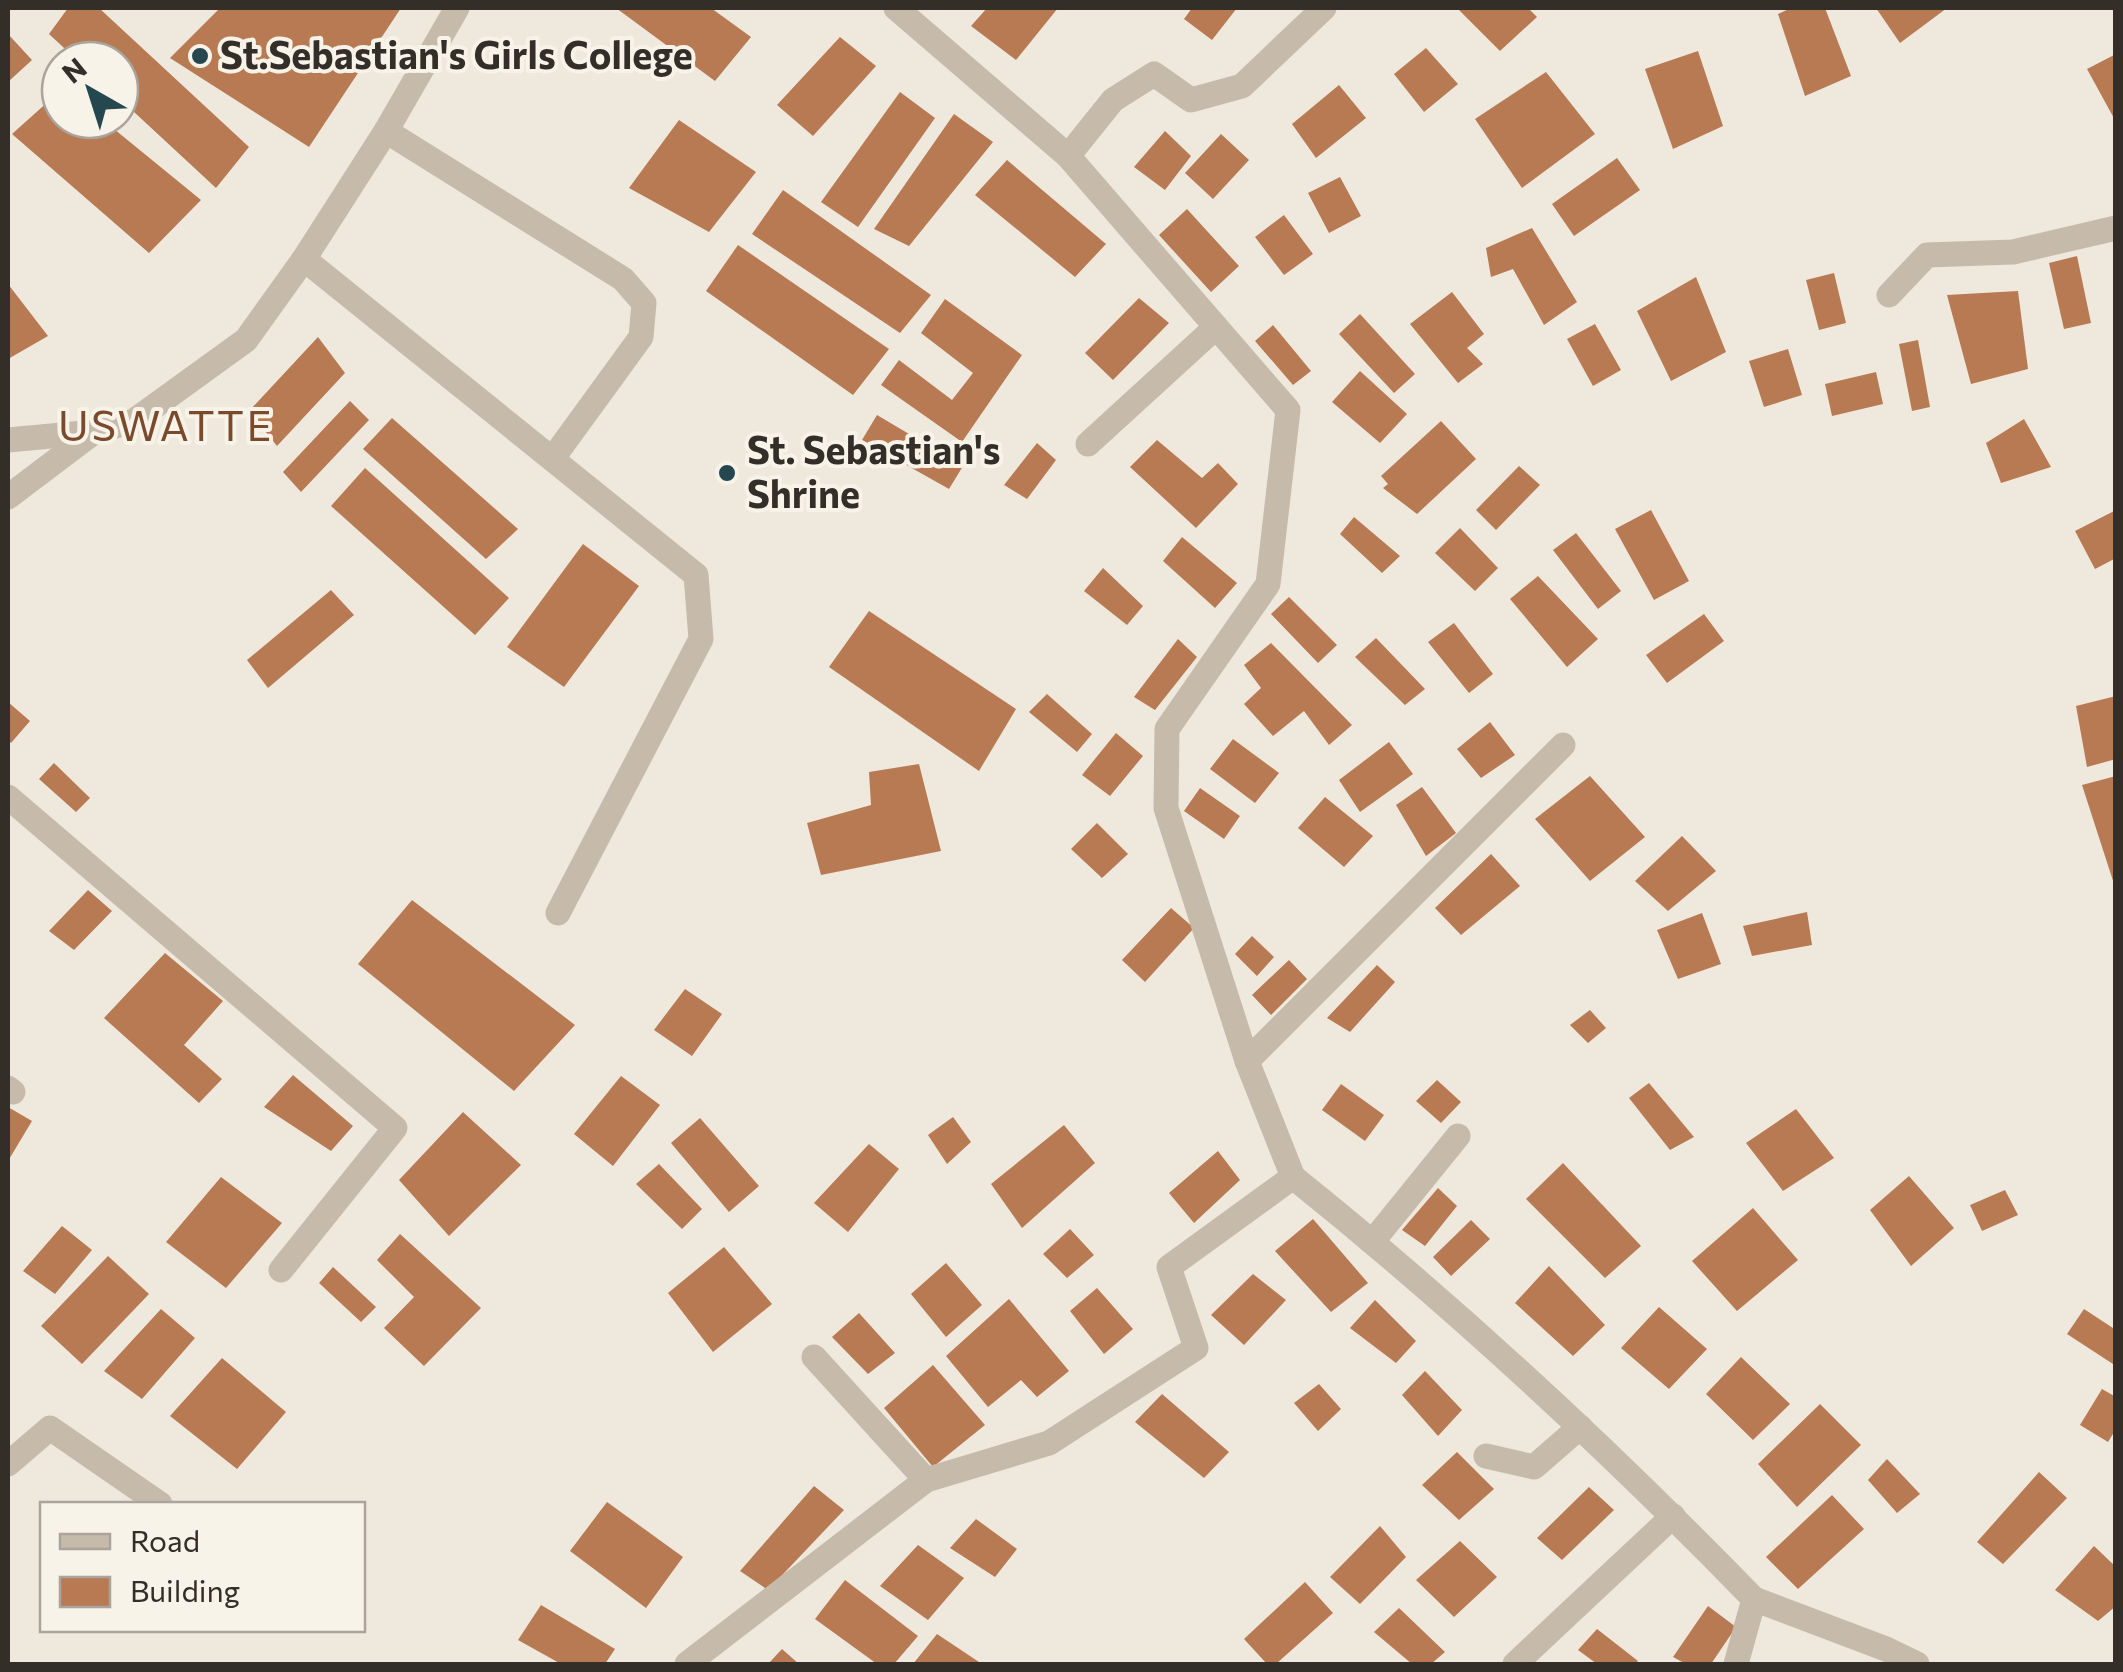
<svg xmlns="http://www.w3.org/2000/svg" width="2123" height="1672" font-family="Commissioner,sans-serif">
  <style>
    .building { fill: #b77a53 }
    .lines { fill: none; stroke-linecap: round; stroke-linejoin: round }
    .minor { stroke: #c6bbab; stroke-width: 25 }
    .poi-dot { fill: #244750; stroke: #f7f3e9; stroke-width: 4 }
    .labels { text-anchor: middle; stroke-width: 8; stroke-linejoin: round; paint-order: stroke }
    .poi-label { font-size: 38px; font-weight: bold; fill: #342e29; stroke: #f7f3e9; text-anchor: start }
    .quarter-label { font-size: 42px; letter-spacing: 2.5px; fill: #794a2c; stroke: #f7f3e9 }
  </style>
  <rect width="100%" height="100%" fill="#efe9dd"/>
  <g class="building">
    <polygon points="68,8 99,8 249,147 216,188 120,99 120,60 77,60 49,34"/>
    <polygon points="220,8 401,8 309,147 170,58"/>
    <polygon points="616,8 711,8 751,37 715,81"/>
    <polygon points="987,8 1058,8 1016,60 971,26"/>
    <polygon points="1192,8 1237,8 1212,40 1184,19"/>
    <polygon points="1457,8 1528,8 1537,17 1500,51"/>
    <polygon points="1791,8 1825,8 1851,76 1805,96 1778,14"/>
    <polygon points="1876,8 1947,8 1900,43"/>
    <polygon points="8,34 32,60 8,82"/>
    <polygon points="840,37 876,66 813,136 777,105"/>
    <polygon points="1426,48 1458,84 1424,112 1394,74"/>
    <polygon points="1698,51 1723,126 1673,149 1645,69"/>
    <polygon points="2116,54 2116,122 2087,69"/>
    <polygon points="1546,72 1595,134 1522,188 1475,119"/>
    <polygon points="1339,85 1366,118 1316,158 1292,124"/>
    <polygon points="60,91 60,120 103,120 201,200 149,253 12,134"/>
    <polygon points="900,92 935,118 858,227 821,202"/>
    <polygon points="954,114 993,142 909,246 874,229"/>
    <polygon points="679,120 756,172 709,232 629,188"/>
    <polygon points="1165,131 1191,156 1165,190 1134,167"/>
    <polygon points="1221,134 1249,160 1213,199 1185,173"/>
    <polygon points="1617,158 1640,190 1574,236 1552,204"/>
    <polygon points="1007,160 1106,244 1075,277 975,195"/>
    <polygon points="1340,177 1361,216 1329,233 1308,193"/>
    <polygon points="783,190 931,295 900,333 752,234"/>
    <polygon points="1187,209 1239,266 1211,292 1159,235"/>
    <polygon points="1284,215 1313,254 1284,275 1255,237"/>
    <polygon points="1532,228 1577,302 1544,325 1513,269 1491,277 1486,248"/>
    <polygon points="738,245 889,349 853,395 706,291"/>
    <polygon points="2077,256 2091,323 2064,329 2049,263"/>
    <polygon points="1834,273 1846,323 1819,330 1806,280"/>
    <polygon points="1696,277 1726,352 1671,381 1637,311"/>
    <polygon points="8,284 48,336 8,359"/>
    <polygon points="2018,291 2028,369 1971,384 1947,295"/>
    <polygon points="1452,292 1484,334 1467,348 1483,364 1458,383 1410,324"/>
    <polygon points="1139,298 1169,323 1113,380 1085,353"/>
    <polygon points="945,299 1022,355 962,442 881,385 899,360 952,400 973,373 921,333"/>
    <polygon points="1360,314 1415,374 1394,393 1339,334"/>
    <polygon points="1595,324 1621,370 1593,386 1567,339"/>
    <polygon points="1273,325 1311,371 1293,385 1255,341"/>
    <polygon points="318,337 345,373 277,446 249,411"/>
    <polygon points="1918,340 1930,407 1912,411 1899,344"/>
    <polygon points="1788,349 1802,395 1764,407 1749,361"/>
    <polygon points="1360,371 1407,414 1380,443 1332,402"/>
    <polygon points="1876,372 1883,404 1832,416 1825,384"/>
    <polygon points="350,401 369,420 301,492 283,472"/>
    <polygon points="877,415 963,466 949,489 862,440"/>
    <polygon points="392,418 518,529 486,559 363,449"/>
    <polygon points="2024,419 2051,467 2001,483 1986,443"/>
    <polygon points="1441,421 1476,459 1417,514 1383,488 1388,484 1381,476"/>
    <polygon points="1157,440 1202,478 1218,463 1238,484 1196,528 1130,467"/>
    <polygon points="1037,443 1056,460 1027,499 1004,485"/>
    <polygon points="1519,466 1540,485 1496,530 1476,510"/>
    <polygon points="365,468 509,598 475,635 331,506"/>
    <polygon points="1651,510 1689,581 1654,600 1615,529"/>
    <polygon points="2116,510 2116,558 2095,569 2075,531"/>
    <polygon points="1354,517 1400,556 1382,573 1340,534"/>
    <polygon points="1460,528 1498,568 1475,591 1435,553"/>
    <polygon points="1576,533 1621,591 1598,609 1553,550"/>
    <polygon points="1182,537 1237,583 1215,608 1163,561"/>
    <polygon points="583,544 639,586 564,687 507,647"/>
    <polygon points="1103,568 1143,606 1127,625 1084,591"/>
    <polygon points="1538,576 1598,639 1567,667 1510,599"/>
    <polygon points="331,590 354,615 268,688 247,660"/>
    <polygon points="1289,597 1337,645 1318,663 1271,614"/>
    <polygon points="869,611 1016,709 979,771 829,667"/>
    <polygon points="1704,614 1724,641 1667,683 1646,655"/>
    <polygon points="1454,623 1493,674 1469,693 1428,642"/>
    <polygon points="1376,638 1425,689 1405,705 1355,657"/>
    <polygon points="1178,639 1197,657 1155,710 1134,697"/>
    <polygon points="1271,643 1352,725 1329,745 1304,711 1273,736 1244,704 1261,688 1244,665"/>
    <polygon points="1047,694 1092,734 1077,752 1029,712"/>
    <polygon points="2116,696 2116,759 2087,767 2076,706"/>
    <polygon points="8,702 30,721 11,743 8,740"/>
    <polygon points="1490,722 1515,755 1481,778 1457,749"/>
    <polygon points="1116,733 1143,756 1110,796 1082,775"/>
    <polygon points="1233,739 1279,773 1255,803 1210,769"/>
    <polygon points="1389,742 1413,774 1360,812 1339,780"/>
    <polygon points="54,763 90,798 76,812 39,779"/>
    <polygon points="919,764 941,851 821,875 807,823 871,805 869,772"/>
    <polygon points="1590,776 1645,837 1590,881 1535,819"/>
    <polygon points="2116,776 2116,887 2115,887 2082,785"/>
    <polygon points="1422,787 1456,833 1426,856 1396,805"/>
    <polygon points="1200,788 1240,816 1224,839 1184,811"/>
    <polygon points="1325,797 1373,836 1344,867 1298,828"/>
    <polygon points="1097,823 1128,854 1102,878 1071,849"/>
    <polygon points="1682,836 1716,871 1668,911 1635,881"/>
    <polygon points="1491,854 1520,886 1461,935 1435,908"/>
    <polygon points="88,890 112,911 74,950 49,931"/>
    <polygon points="412,900 575,1025 514,1091 358,964"/>
    <polygon points="1171,908 1194,928 1145,982 1122,960"/>
    <polygon points="1807,912 1812,945 1752,956 1743,926"/>
    <polygon points="1702,913 1721,964 1678,979 1657,930"/>
    <polygon points="1252,936 1274,957 1257,976 1235,954"/>
    <polygon points="165,953 223,1001 184,1045 222,1079 199,1103 104,1018"/>
    <polygon points="1289,960 1307,979 1271,1015 1252,995"/>
    <polygon points="1377,965 1395,982 1350,1032 1327,1018"/>
    <polygon points="685,989 722,1014 692,1056 654,1030"/>
    <polygon points="1590,1010 1606,1028 1588,1043 1570,1025"/>
    <polygon points="293,1075 353,1126 331,1151 264,1107"/>
    <polygon points="621,1076 660,1105 613,1166 574,1134"/>
    <polygon points="1437,1080 1461,1102 1441,1123 1416,1101"/>
    <polygon points="1649,1083 1694,1137 1670,1150 1629,1098"/>
    <polygon points="1341,1084 1384,1115 1365,1141 1322,1110"/>
    <polygon points="8,1107 32,1121 8,1161"/>
    <polygon points="1796,1109 1834,1158 1783,1191 1746,1143"/>
    <polygon points="463,1112 521,1165 449,1236 399,1180"/>
    <polygon points="953,1117 971,1142 947,1164 928,1135"/>
    <polygon points="700,1118 759,1186 729,1212 671,1143"/>
    <polygon points="1064,1125 1095,1163 1022,1228 991,1184"/>
    <polygon points="869,1144 899,1169 848,1232 814,1203"/>
    <polygon points="1218,1151 1240,1180 1194,1223 1169,1193"/>
    <polygon points="1563,1163 1641,1246 1605,1278 1526,1199"/>
    <polygon points="659,1164 702,1209 682,1229 636,1184"/>
    <polygon points="1909,1176 1954,1228 1911,1266 1870,1210"/>
    <polygon points="221,1177 282,1223 226,1288 166,1242"/>
    <polygon points="1438,1188 1457,1206 1425,1246 1402,1230"/>
    <polygon points="2005,1190 2018,1215 1982,1231 1970,1205"/>
    <polygon points="1753,1208 1798,1260 1737,1311 1692,1261"/>
    <polygon points="1313,1219 1368,1283 1331,1312 1275,1251"/>
    <polygon points="1471,1220 1490,1239 1451,1276 1433,1257"/>
    <polygon points="62,1226 92,1250 55,1294 23,1271"/>
    <polygon points="1070,1229 1094,1255 1067,1278 1043,1254"/>
    <polygon points="400,1234 481,1308 424,1366 384,1328 414,1297 377,1260"/>
    <polygon points="724,1247 772,1304 713,1352 668,1293"/>
    <polygon points="108,1256 149,1294 82,1364 41,1326"/>
    <polygon points="946,1263 982,1305 946,1337 911,1294"/>
    <polygon points="1549,1266 1605,1325 1573,1356 1515,1303"/>
    <polygon points="333,1267 376,1307 361,1322 319,1283"/>
    <polygon points="1253,1274 1286,1300 1244,1345 1211,1315"/>
    <polygon points="1097,1288 1133,1329 1104,1354 1070,1311"/>
    <polygon points="1009,1299 1069,1371 1037,1397 1021,1380 988,1407 946,1356"/>
    <polygon points="1375,1300 1416,1341 1396,1363 1350,1328"/>
    <polygon points="1659,1307 1707,1349 1669,1389 1621,1348"/>
    <polygon points="161,1309 195,1338 142,1399 104,1371"/>
    <polygon points="2084,1309 2116,1330 2116,1366 2067,1334"/>
    <polygon points="859,1313 895,1353 868,1374 832,1337"/>
    <polygon points="1741,1357 1790,1404 1753,1440 1706,1394"/>
    <polygon points="222,1358 286,1412 237,1469 170,1416"/>
    <polygon points="933,1365 985,1425 933,1467 884,1408"/>
    <polygon points="1425,1371 1462,1410 1438,1436 1402,1395"/>
    <polygon points="1319,1384 1341,1409 1318,1431 1294,1403"/>
    <polygon points="2102,1389 2116,1397 2116,1429 2108,1442 2080,1425"/>
    <polygon points="1162,1394 1229,1452 1204,1478 1135,1422"/>
    <polygon points="1820,1404 1861,1445 1797,1507 1758,1464"/>
    <polygon points="1457,1452 1494,1489 1459,1520 1422,1485"/>
    <polygon points="1887,1459 1920,1494 1897,1513 1868,1480"/>
    <polygon points="2039,1472 2067,1498 2003,1564 1977,1542"/>
    <polygon points="814,1486 844,1510 768,1590 740,1571"/>
    <polygon points="1589,1487 1614,1510 1562,1560 1537,1538"/>
    <polygon points="1832,1495 1864,1529 1798,1589 1766,1557"/>
    <polygon points="607,1502 683,1557 646,1608 570,1551"/>
    <polygon points="976,1519 1017,1549 995,1577 950,1548"/>
    <polygon points="1380,1526 1406,1557 1360,1604 1330,1577"/>
    <polygon points="1460,1541 1497,1577 1454,1617 1416,1580"/>
    <polygon points="918,1545 964,1578 928,1620 880,1586"/>
    <polygon points="2094,1546 2116,1567 2116,1606 2098,1621 2055,1590"/>
    <polygon points="845,1580 918,1636 894,1664 877,1664 815,1619"/>
    <polygon points="1305,1582 1333,1613 1276,1664 1267,1664 1244,1639"/>
    <polygon points="541,1605 615,1649 605,1664 561,1664 518,1640"/>
    <polygon points="1708,1606 1736,1627 1711,1664 1686,1664 1673,1657"/>
    <polygon points="1399,1608 1445,1652 1431,1664 1412,1664 1374,1632"/>
    <polygon points="1597,1629 1638,1661 1635,1664 1597,1664 1578,1650"/>
    <polygon points="937,1634 982,1664 913,1664"/>
    <polygon points="782,1649 799,1664 768,1664"/>
  </g>
  <g class="lines">
    <g class="minor">
      <polyline points="386,131 623,279 644,303 641,337 553,458"/>
      <polyline points="1068,156 1113,100 1154,74 1191,100 1242,86 1324,8"/>
      <polyline points="304,259 696,575 701,639 558,913"/>
      <polyline points="1889,295 1927,255 2013,252 2116,228"/>
      <polyline points="8,440 94,432 134,421 246,340 304,259 386,131 457,8"/>
      <polyline points="1088,444 1216,327"/>
      <polyline points="8,497 94,432"/>
      <polyline points="8,797 395,1128 281,1270"/>
      <polyline points="1247,1061 1563,745"/>
      <polyline points="8,1088 13,1092"/>
      <path d="M1293 1177C1455 1307 1609 1450 1754 1599L1736 1664"/>
      <polyline points="1373,1241 1458,1136"/>
      <polyline points="814,1357 926,1480"/>
      <polyline points="1486,1456 1534,1467 1580,1427"/>
      <polyline points="8,1464 50,1428 160,1504"/>
      <polyline points="1754,1599 1886,1649 1917,1664"/>
      <polyline points="687,1664 926,1480 1049,1443 1196,1348 1169,1267 1293,1177 1247,1061 1166,808 1167,729 1268,584 1288,410 1068,156 896,8"/>
      <polyline points="1515,1664 1673,1516"/>
    </g>
  </g>
  <g class="poi-dot">
    <circle cx="200" cy="56" r="10"/>
    <circle cx="727" cy="473" r="10"/>
  </g>
  <g class="labels">
    <g class="poi-label">
      <text x="220" y="69">St.Sebastian's Girls College</text>
      <text x="747" y="464">St. Sebastian's<tspan x="747" dy="44">Shrine</tspan></text>
    </g>
    <g class="quarter-label">
      <text x="166" y="441">USWATTE</text>
    </g>
  </g>
  <rect width="2123" height="1672" fill="none" stroke="#342e29" stroke-width="20"/>
  <rect x="40" y="1502" width="325" height="130" fill="#f7f3e9" stroke="#a9a49c" stroke-width="2.5"/>
  <rect x="60" y="1534" width="50" height="15" fill="#c6bbab" stroke="#a9a49c" stroke-width="2.5"/>
  <text x="130" y="1552" font-size="30" fill="#342e29">Road</text>
  <rect x="60" y="1577" width="50" height="30" fill="#b77a53" stroke="#a9a49c" stroke-width="2.5"/>
  <text x="130" y="1602" font-size="30" fill="#342e29">Building</text>
  <g transform="translate(90 90) rotate(321)"><circle r="48" fill="#f7f3e9" stroke="#a9a49c" stroke-width="2.5"/>
  <path d="M0-8L18 38L0 25L-18 38Z" fill="#244750"/>
  <text y="-15" font-size="28" font-weight="bold" text-anchor="middle" fill="#342e29">N</text>
  </g>
</svg>
